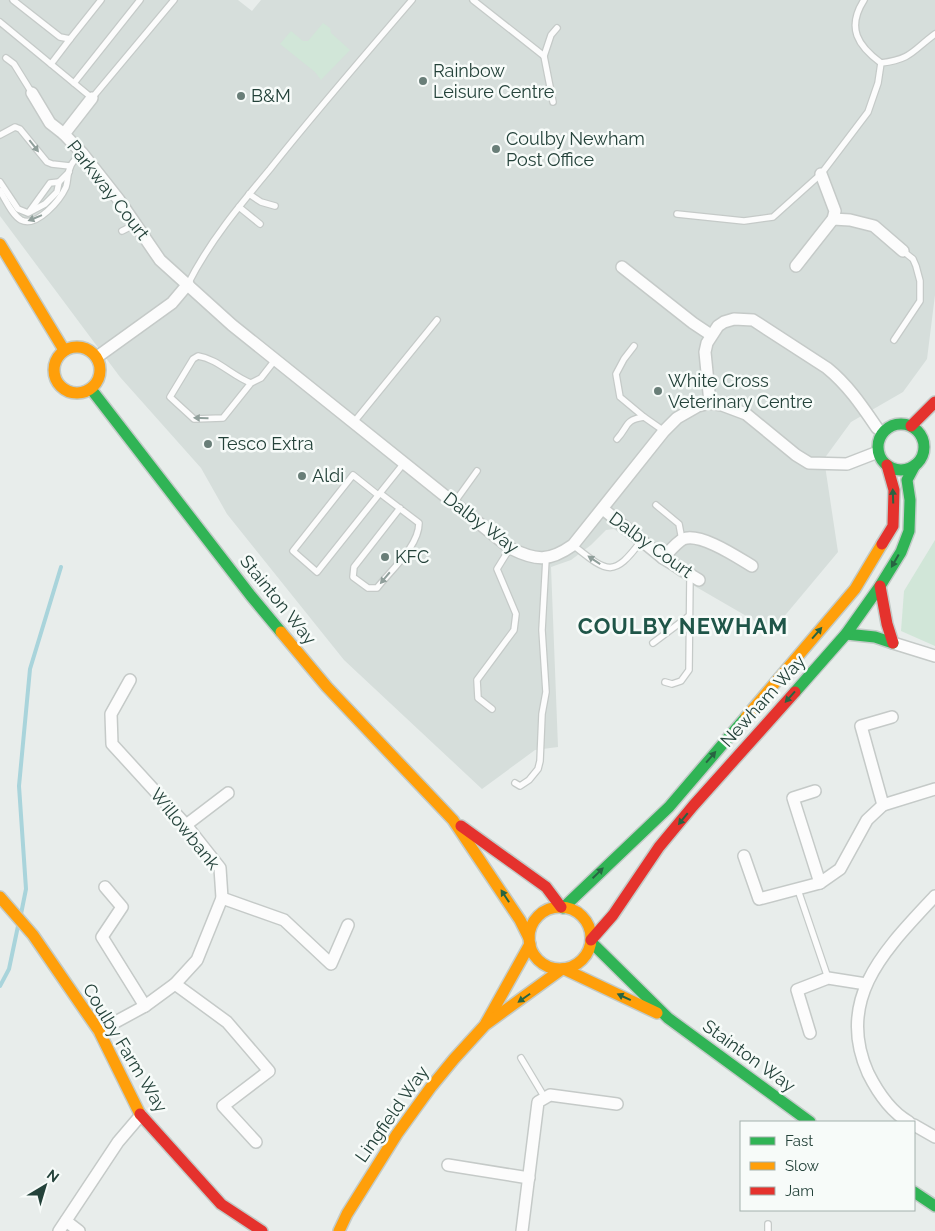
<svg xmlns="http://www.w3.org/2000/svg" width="935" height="1231" font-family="Raleway,sans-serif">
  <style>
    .built { fill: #d6dedb }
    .green { fill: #d1e6d8 }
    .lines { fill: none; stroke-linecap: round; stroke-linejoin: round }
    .stream { stroke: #a9d4db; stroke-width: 4 }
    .lane-casing { stroke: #c5cac8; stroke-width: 8 }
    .street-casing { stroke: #c5cac8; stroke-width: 14 }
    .fast-casing { stroke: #c3cbc8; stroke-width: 14 }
    .slow-casing { stroke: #c3cbc8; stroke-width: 14 }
    .jam-casing { stroke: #c3cbc8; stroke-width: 14 }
    .lane { stroke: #fcfcfc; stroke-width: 5.5 }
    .street { stroke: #fcfcfc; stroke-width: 11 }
    .fast { stroke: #30b455; stroke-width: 11 }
    .slow { stroke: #ff9f0a; stroke-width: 11 }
    .jam { stroke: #e5322d; stroke-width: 11 }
    .oneway { fill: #909f9b }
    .oneway2 { fill: #286442 }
    .poi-dot { fill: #697e78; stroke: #f7fbf9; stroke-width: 2 }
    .labels { text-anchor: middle; stroke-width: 5; stroke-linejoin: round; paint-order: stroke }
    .poi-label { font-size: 18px; fill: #24423a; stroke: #f7fbf9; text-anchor: start }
    .street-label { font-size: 18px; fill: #24423a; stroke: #f7fbf9 }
    .district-label { font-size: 22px; font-weight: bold; letter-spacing: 1px; fill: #1f5548; stroke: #f7fbf9 }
  </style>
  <rect width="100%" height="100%" fill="#e8edeb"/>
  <polygon class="built" points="0,0 238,0 252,11 261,0 935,0 935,295 927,359 903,392 851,422 824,459 838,552 772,631 679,577 614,529 606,530 591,545 571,560 551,567 558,747 535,750 482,789 344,660 227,514 201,468 120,377 0,216"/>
  <g class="green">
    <polygon points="323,23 330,28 331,33 350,50 321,80 315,72 280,44 291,31 303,41 308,41"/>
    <polygon points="935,540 935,646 901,631 904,591"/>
  </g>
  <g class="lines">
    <g class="stream">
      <polyline points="21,914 26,889 19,786 30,669 61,567"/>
      <polyline points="0,986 9,969 18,926"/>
    </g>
    <defs>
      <g id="lane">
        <polyline points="13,0 60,37 70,39 101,0"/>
        <polyline points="473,0 544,56 553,102"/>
        <path d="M864 0C846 28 858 46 881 63"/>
        <polyline points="0,22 92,98 174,0"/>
        <polyline points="544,56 551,35 557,28"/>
        <polyline points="6,58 14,64 32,93"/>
        <polyline points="51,64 70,39"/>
        <polyline points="74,83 140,0"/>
        <polyline points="0,135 15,127 20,129 47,162 52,164 70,166"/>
        <polyline points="0,182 18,209 28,213 45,204 57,192 59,182 69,172"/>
        <path d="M0 191C6 200 12 215 21 220 37 228 60 200 66 187 68 181 67 174 70 168 71 162 78 157 82 153"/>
        <polyline points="249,194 261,202 275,206"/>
        <polyline points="239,207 260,224"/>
        <polyline points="29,212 50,183 59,182"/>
        <path d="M677 214 744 221 773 217 821 174 868 112 878 83 881 63C912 59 912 51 935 34"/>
        <polyline points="122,231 136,224"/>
        <path d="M188 284C209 242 240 205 270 169 316 111 364 56 412 0"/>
        <polyline points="894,340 920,301 920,281 916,266 913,259 903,251"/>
        <polyline points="634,346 624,359 616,374 620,397 644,417"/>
        <path d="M251 383C232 376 218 359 198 356L193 359 170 397 194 419 223 418 251 383 261 378 275 360"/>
        <polyline points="354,422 437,320"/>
        <path d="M617 439C629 426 624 420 644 417L664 431"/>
        <path d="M381 494 419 523C419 546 391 570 377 588H368L353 577 354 567 400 508"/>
        <polyline points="378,495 353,475 293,551 317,572 404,463"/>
        <polyline points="454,503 477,471"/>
        <polyline points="656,505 679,524 682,540"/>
        <path d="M573 545C607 572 613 579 641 541"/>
        <polyline points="653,643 689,616"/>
        <polyline points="665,682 672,684 681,681 689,670 690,575"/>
        <polyline points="492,709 478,698 477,680 514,630 516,614 497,569 510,548"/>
        <polyline points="515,783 520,786 529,780 538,769 540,761 542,714 546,692 542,630 546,559"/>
        <polyline points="798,890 828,978"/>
        <polyline points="521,1058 545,1098"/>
        <polyline points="768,1231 768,1224"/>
      </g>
      <g id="street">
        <path d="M32 93 50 123 64 134 82 153 119 200 160 260 232 325 510 548C536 561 549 562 573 545L664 431 677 418 698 406 710 403 722 405 746 414 796 455 809 463 847 464 878 452"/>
        <polyline points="64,134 92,98"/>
        <polyline points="833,219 850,220 874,226 903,251"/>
        <polyline points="796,266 833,219 835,211 821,174"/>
        <polyline points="622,267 693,323 711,335"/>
        <polyline points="97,357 172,303 188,284"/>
        <path d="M710 403 705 352 707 343 718 326 724 322 734 319 753 320 827 368C848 385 862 406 877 428"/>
        <polyline points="603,509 663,558 699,580"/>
        <path d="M663 558C669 552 676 543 683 539 700 532 737 557 752 566"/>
        <polyline points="893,643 935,656"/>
        <polyline points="815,791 793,798 820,883"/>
        <polyline points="883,805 861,726 892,717"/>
        <polyline points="186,825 228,793"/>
        <polyline points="744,856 759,899 820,883 840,869 867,820 883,805 935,789"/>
        <polyline points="105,887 122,907 102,937 145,1006"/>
        <polyline points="222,898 284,920 331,964 348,925"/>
        <polyline points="175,984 227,1022 269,1071 223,1106 256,1142"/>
        <polyline points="99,1031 145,1006 175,984 197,960 222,898 220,868 186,825 112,744 111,714 130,680"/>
        <polyline points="810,1033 797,990 828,978 866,984"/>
        <path d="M909 1122C891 1112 877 1091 868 1073 834 997 888 947 935 896"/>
        <polyline points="914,1125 935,1137"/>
        <polyline points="448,1165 529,1178"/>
        <polyline points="66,1221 79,1231"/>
        <polyline points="59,1231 118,1142 141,1115"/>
        <polyline points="522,1231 538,1102 550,1095 617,1104"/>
      </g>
      <g id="fast">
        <polyline points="91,389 251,596 281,632"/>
        <circle cx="901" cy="447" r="23"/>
        <polyline points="846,634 875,637 893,643"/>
        <polyline points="795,692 846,634 880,586 901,552 909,531 910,500 907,480 915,465"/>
        <polyline points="563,908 669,807 746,717"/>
        <polyline points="591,942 668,1018 810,1122"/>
        <polyline points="914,1192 935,1206"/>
      </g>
      <g id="slow">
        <polyline points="0,244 64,350"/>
        <circle cx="77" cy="370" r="23"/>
        <polyline points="281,632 327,687 453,820 520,920 529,938"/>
        <polyline points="746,717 855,589 882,544"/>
        <polyline points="0,897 33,935 99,1031 140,1114"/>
        <circle cx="560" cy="938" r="31"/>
        <polyline points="564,969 657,1013"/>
        <polyline points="486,1023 530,944"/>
        <polyline points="339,1231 347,1214 397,1134 431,1087 454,1059 485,1025 562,969"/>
      </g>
      <g id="jam">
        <polyline points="911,426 935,402"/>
        <polyline points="882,544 893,526 894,490 887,465"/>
        <polyline points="880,586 887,624 893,643"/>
        <polyline points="461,826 546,887 561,907"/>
        <polyline points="591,940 613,915 659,847 693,806 795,692"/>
        <polyline points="140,1114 221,1204 262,1231"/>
      </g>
    </defs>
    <use href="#lane" class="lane-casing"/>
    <use href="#street" class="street-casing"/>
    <use href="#fast" class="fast-casing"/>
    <use href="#slow" class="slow-casing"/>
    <use href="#jam" class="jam-casing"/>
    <use href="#lane" class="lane"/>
    <use href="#street" class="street"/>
    <use href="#fast" class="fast"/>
    <use href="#slow" class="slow"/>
    <use href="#jam" class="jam"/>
  </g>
  <defs><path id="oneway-solid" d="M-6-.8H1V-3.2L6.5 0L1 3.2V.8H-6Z" transform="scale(1.25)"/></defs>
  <g class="oneway">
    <use href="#oneway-solid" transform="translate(34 146) rotate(52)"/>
    <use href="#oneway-solid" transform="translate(35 218) rotate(158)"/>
    <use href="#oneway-solid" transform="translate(201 418) rotate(-179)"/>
    <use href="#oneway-solid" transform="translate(594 560) rotate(-146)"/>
    <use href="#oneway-solid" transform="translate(385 578) rotate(130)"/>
  </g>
  <g class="oneway2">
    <use href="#oneway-solid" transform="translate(893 496) rotate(-92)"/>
    <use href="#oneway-solid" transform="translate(895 561) rotate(120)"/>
    <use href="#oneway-solid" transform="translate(817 633) rotate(-49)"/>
    <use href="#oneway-solid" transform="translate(790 697) rotate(132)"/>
    <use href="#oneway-solid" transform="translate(711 757) rotate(-49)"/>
    <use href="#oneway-solid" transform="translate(683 819) rotate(129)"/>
    <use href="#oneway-solid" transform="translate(598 873) rotate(-44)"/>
    <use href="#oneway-solid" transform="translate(505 896) rotate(-123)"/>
    <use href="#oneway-solid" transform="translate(624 997) rotate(-155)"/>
    <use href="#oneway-solid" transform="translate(524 998) rotate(145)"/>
  </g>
  <g class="poi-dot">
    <circle cx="423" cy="81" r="5"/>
    <circle cx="241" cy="96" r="5"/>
    <circle cx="496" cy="149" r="5"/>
    <circle cx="658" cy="391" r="5"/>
    <circle cx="208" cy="444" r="5"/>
    <circle cx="302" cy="476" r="5"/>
    <circle cx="385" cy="557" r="5"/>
  </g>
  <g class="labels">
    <g class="poi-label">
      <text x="433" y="77">Rainbow<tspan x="433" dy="21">Leisure Centre</tspan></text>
      <text x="251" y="102">B&amp;M</text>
      <text x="506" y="145">Coulby Newham<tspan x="506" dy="21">Post Office</tspan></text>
      <text x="668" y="387">White Cross<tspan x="668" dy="21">Veterinary Centre</tspan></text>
      <text x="218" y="450">Tesco Extra</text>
      <text x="312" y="482">Aldi</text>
      <text x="395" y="563">KFC</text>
    </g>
    <g class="street-label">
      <text transform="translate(108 190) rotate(52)" y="6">Parkway Court</text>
      <text transform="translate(481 523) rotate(37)" y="6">Dalby Way</text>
      <text transform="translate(651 545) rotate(36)" y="6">Dalby Court</text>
      <text transform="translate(278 600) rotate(51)" y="6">Stainton Way</text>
      <text transform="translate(763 701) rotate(-48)" y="6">Newham Way</text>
      <text transform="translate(185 829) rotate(51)" y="6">Willowbank</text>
      <text transform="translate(125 1048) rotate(59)" y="6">Coulby Farm Way</text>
      <text transform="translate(749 1056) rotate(36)" y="6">Stainton Way</text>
      <text transform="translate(392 1114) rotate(-55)" y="6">Lingfield Way</text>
    </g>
    <g class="district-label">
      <text x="683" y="634">COULBY NEWHAM</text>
    </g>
  </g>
  <rect x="740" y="1121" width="175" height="90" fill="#f7fbf9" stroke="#a3b1ad"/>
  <rect x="750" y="1137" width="25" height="8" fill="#30b455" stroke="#a3b1ad"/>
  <text x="785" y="1146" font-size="15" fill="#24423a">Fast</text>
  <rect x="750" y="1162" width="25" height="8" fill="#ff9f0a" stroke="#a3b1ad"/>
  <text x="785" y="1171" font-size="15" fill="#24423a">Slow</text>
  <rect x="750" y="1187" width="25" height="8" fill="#e5322d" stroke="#a3b1ad"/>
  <text x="785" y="1196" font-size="15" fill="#24423a">Jam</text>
  <g transform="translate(45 1186) rotate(38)" stroke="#f7fbf9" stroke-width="4" paint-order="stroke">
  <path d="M0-4L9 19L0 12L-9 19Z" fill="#24423a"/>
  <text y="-8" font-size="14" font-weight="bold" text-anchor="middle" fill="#24423a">N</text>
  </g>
</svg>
